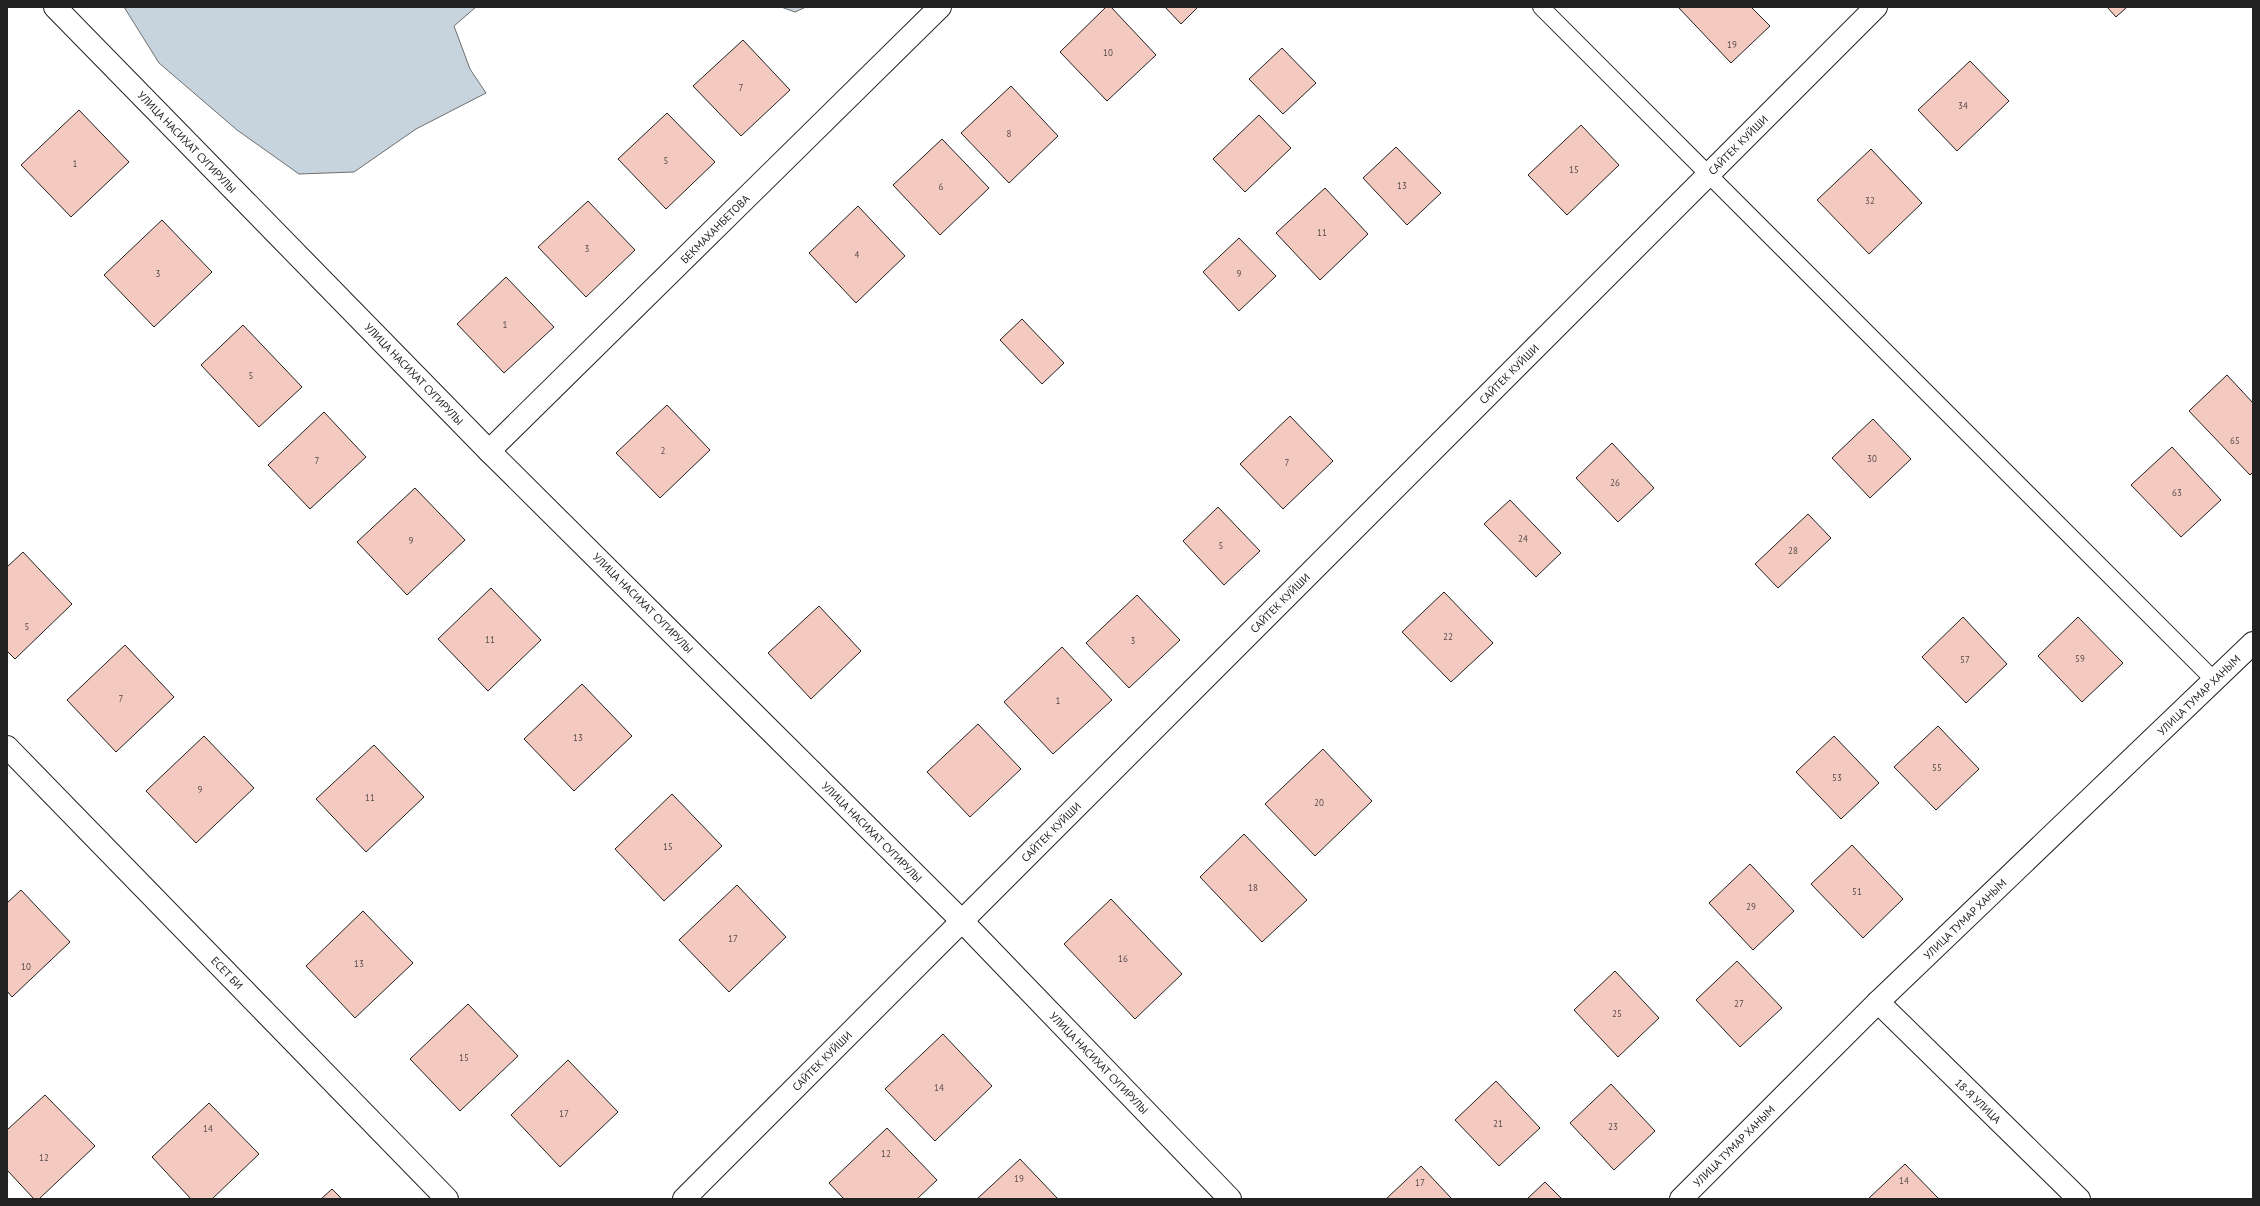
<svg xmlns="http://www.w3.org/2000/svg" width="2260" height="1206" font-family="'PT Sans',sans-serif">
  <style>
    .water { fill: #c7d3dd; stroke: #6f6f6f }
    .building { fill: #f3c9c0; stroke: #222 }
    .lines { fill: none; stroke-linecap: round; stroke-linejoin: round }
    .lane-casing { stroke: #222; stroke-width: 18 }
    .street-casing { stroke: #222; stroke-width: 24 }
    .lane { stroke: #fff; stroke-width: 16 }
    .street { stroke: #fff; stroke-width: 22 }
    .labels { text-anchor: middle; stroke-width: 3; stroke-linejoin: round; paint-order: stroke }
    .number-label { font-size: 9px; fill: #564c4a }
    .street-label { font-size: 11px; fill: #222; stroke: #fff }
  </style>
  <rect width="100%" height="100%" fill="#fff"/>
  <g class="water">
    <polygon points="124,7 476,7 454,26 470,69 486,93 416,129 354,172 299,174 237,130 159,63"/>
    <polygon points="781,7 806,7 795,12"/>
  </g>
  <g class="building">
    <polygon points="1106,7 1111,7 1156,55 1107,101 1060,52"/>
    <polygon points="1165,7 1198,7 1181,24"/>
    <polygon points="1678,7 1751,7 1770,26 1731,63"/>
    <polygon points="2107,7 2127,7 2116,17"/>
    <polygon points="743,40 790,90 741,136 693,86"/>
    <polygon points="1282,48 1316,83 1283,114 1249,79"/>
    <polygon points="1970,61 2009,101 1957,151 1918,110"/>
    <polygon points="1011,86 1058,136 1009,183 961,133"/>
    <polygon points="79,110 129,162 71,217 21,165"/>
    <polygon points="667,113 715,162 666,209 618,159"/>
    <polygon points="1259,115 1291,148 1245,192 1213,159"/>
    <polygon points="1581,125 1619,165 1567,215 1528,175"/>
    <polygon points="942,139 989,188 940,235 893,185"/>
    <polygon points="1396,147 1441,193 1407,225 1363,178"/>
    <polygon points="1871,149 1922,203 1869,254 1817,200"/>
    <polygon points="1325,188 1368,234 1320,280 1276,233"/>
    <polygon points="588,201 635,250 586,297 538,247"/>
    <polygon points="858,206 905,256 856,303 809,253"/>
    <polygon points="162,220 212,272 154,327 104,275"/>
    <polygon points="1239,238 1276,276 1239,311 1203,272"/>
    <polygon points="506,277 554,327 504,373 457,324"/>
    <polygon points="1022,319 1064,363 1042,384 1000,340"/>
    <polygon points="243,325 302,387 259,427 201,365"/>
    <polygon points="2227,375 2253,403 2253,472 2250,475 2189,411"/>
    <polygon points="667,405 710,450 660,498 616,453"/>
    <polygon points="324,412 366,457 310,509 268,465"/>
    <polygon points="1290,416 1333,461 1283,509 1240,464"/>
    <polygon points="1873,419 1911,459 1870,498 1832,458"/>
    <polygon points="1612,443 1654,488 1618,522 1576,478"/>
    <polygon points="2172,447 2221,500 2181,537 2131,485"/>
    <polygon points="415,488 465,540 407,595 357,542"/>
    <polygon points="1510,500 1561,553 1536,577 1484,524"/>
    <polygon points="1218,507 1260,551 1224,585 1183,541"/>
    <polygon points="1808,514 1831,538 1778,588 1755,564"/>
    <polygon points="23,552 72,604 15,659 7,651 7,567"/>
    <polygon points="491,588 541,640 488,691 438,639"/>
    <polygon points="1444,592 1493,643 1451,682 1402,632"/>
    <polygon points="1137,595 1180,640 1129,688 1086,643"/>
    <polygon points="819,606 861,651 811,699 768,653"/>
    <polygon points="1963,617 2007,664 1966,703 1922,657"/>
    <polygon points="2078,617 2123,663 2082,702 2038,656"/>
    <polygon points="125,645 174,697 116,752 67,700"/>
    <polygon points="1062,647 1112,700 1053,754 1004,702"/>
    <polygon points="582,684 632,736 574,791 524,739"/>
    <polygon points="978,724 1021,769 970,817 927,772"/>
    <polygon points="1938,726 1979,769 1936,810 1894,767"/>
    <polygon points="204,736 254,788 196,843 146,791"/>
    <polygon points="1834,736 1879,783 1841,819 1796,772"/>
    <polygon points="374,745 424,797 366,852 316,799"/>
    <polygon points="1323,749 1372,801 1315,856 1265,804"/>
    <polygon points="672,794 722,846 664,901 615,849"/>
    <polygon points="1244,834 1307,900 1262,942 1200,877"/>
    <polygon points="1852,845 1903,899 1863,938 1811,884"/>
    <polygon points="1750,864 1794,911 1753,950 1709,903"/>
    <polygon points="737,885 786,937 729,992 679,940"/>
    <polygon points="21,890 70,942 12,997 7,991 7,903"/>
    <polygon points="1111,899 1182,974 1135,1019 1064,944"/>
    <polygon points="363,911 413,963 355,1018 306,966"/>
    <polygon points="1737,961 1782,1008 1740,1047 1696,1000"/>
    <polygon points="1615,971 1659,1018 1618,1057 1574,1010"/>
    <polygon points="468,1004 518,1056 460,1111 410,1059"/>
    <polygon points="943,1034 992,1086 935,1141 885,1089"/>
    <polygon points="568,1060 618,1112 560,1167 511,1115"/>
    <polygon points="1496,1081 1540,1128 1499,1166 1455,1120"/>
    <polygon points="1611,1084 1655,1131 1614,1170 1570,1123"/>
    <polygon points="45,1095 95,1146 39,1199 34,1199 7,1170 7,1130"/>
    <polygon points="209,1103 259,1154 212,1199 191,1199 152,1157"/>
    <polygon points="887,1128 937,1180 917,1199 844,1199 829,1183"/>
    <polygon points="1020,1159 1058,1199 977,1199"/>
    <polygon points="1905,1164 1939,1199 1868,1199"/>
    <polygon points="1421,1166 1452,1199 1386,1199"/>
    <polygon points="1545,1182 1562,1199 1527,1199"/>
    <polygon points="332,1189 342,1199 321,1199"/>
  </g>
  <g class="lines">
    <defs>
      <polyline id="lane" points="1541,7 2215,681"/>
      <g id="street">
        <polyline points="55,7 489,451 962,921 1230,1199"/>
        <polyline points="489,451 940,7"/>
        <polyline points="7,747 447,1199"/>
        <polyline points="1878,1002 2079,1199"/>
        <polyline points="684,1199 1876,7"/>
        <polyline points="1681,1199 1878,1002 2253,643"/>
      </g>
    </defs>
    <use href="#lane" class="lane-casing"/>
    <use href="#street" class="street-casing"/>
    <use href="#lane" class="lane"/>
    <use href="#street" class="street"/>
  </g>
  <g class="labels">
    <g class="number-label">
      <text x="1732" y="48">19</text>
      <text x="1108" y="56">10</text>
      <text x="741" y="91">7</text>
      <text x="1963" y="109">34</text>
      <text x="1009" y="137">8</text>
      <text x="666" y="164">5</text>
      <text x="75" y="167">1</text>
      <text x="1574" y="173">15</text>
      <text x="1402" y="189">13</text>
      <text x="941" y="190">6</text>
      <text x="1870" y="204">32</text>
      <text x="1322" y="236">11</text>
      <text x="587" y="252">3</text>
      <text x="857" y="258">4</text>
      <text x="158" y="277">3</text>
      <text x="1239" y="277">9</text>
      <text x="505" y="328">1</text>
      <text x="251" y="379">5</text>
      <text x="2235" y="444">65</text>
      <text x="663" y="454">2</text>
      <text x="1872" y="462">30</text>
      <text x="317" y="464">7</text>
      <text x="1287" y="466">7</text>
      <text x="1615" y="486">26</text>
      <text x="2177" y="496">63</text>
      <text x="1523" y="542">24</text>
      <text x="411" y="544">9</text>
      <text x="1221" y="549">5</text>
      <text x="1793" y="554">28</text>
      <text x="27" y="630">5</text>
      <text x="1448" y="640">22</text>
      <text x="490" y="643">11</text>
      <text x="1133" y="644">3</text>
      <text x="2080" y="662">59</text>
      <text x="1965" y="663">57</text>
      <text x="121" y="702">7</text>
      <text x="1058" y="704">1</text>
      <text x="578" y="741">13</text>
      <text x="1937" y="771">55</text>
      <text x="1837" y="781">53</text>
      <text x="200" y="793">9</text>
      <text x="370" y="801">11</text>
      <text x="1319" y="806">20</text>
      <text x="668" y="850">15</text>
      <text x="1253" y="891">18</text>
      <text x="1857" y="895">51</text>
      <text x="1751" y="910">29</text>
      <text x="733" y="942">17</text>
      <text x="1123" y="962">16</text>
      <text x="359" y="967">13</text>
      <text x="26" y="970">10</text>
      <text x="1739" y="1007">27</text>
      <text x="1617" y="1017">25</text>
      <text x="464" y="1061">15</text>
      <text x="939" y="1091">14</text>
      <text x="564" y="1117">17</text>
      <text x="1498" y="1127">21</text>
      <text x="1613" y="1130">23</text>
      <text x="208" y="1132">14</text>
      <text x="886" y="1157">12</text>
      <text x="44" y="1161">12</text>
      <text x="1019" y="1182">19</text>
      <text x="1904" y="1184">14</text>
      <text x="1420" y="1186">17</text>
    </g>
    <g class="street-label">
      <text transform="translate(187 142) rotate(46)" y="4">УЛИЦА НАСИХАТ СУГИРУЛЫ</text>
      <text transform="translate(1738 145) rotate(-45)" y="4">САЙТЕК КУЙШИ</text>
      <text transform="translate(715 229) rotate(-45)" y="4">БЕКМАХАНБЕТОВА</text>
      <text transform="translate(414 374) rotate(46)" y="4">УЛИЦА НАСИХАТ СУГИРУЛЫ</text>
      <text transform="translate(1509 374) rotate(-45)" y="4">САЙТЕК КУЙШИ</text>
      <text transform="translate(643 603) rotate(45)" y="4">УЛИЦА НАСИХАТ СУГИРУЛЫ</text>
      <text transform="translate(1280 603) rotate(-45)" y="4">САЙТЕК КУЙШИ</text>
      <text transform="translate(2199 695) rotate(-44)" y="4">УЛИЦА ТУМАР ХАНЫМ</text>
      <text transform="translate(872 832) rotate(45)" y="4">УЛИЦА НАСИХАТ СУГИРУЛЫ</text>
      <text transform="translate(1051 832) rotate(-45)" y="4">САЙТЕК КУЙШИ</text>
      <text transform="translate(1965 919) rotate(-44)" y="4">УЛИЦА ТУМАР ХАНЫМ</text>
      <text transform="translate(227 973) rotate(46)" y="4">ЕСЕТ БИ</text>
      <text transform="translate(822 1061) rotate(-45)" y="4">САЙТЕК КУЙШИ</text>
      <text transform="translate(1099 1063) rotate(46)" y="4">УЛИЦА НАСИХАТ СУГИРУЛЫ</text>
      <text transform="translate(1978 1101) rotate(44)" y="4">18-Я УЛИЦА</text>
      <text transform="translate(1734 1146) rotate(-45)" y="4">УЛИЦА ТУМАР ХАНЫМ</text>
    </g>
  </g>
  <rect width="2260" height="1206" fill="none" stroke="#222222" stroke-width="16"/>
</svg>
